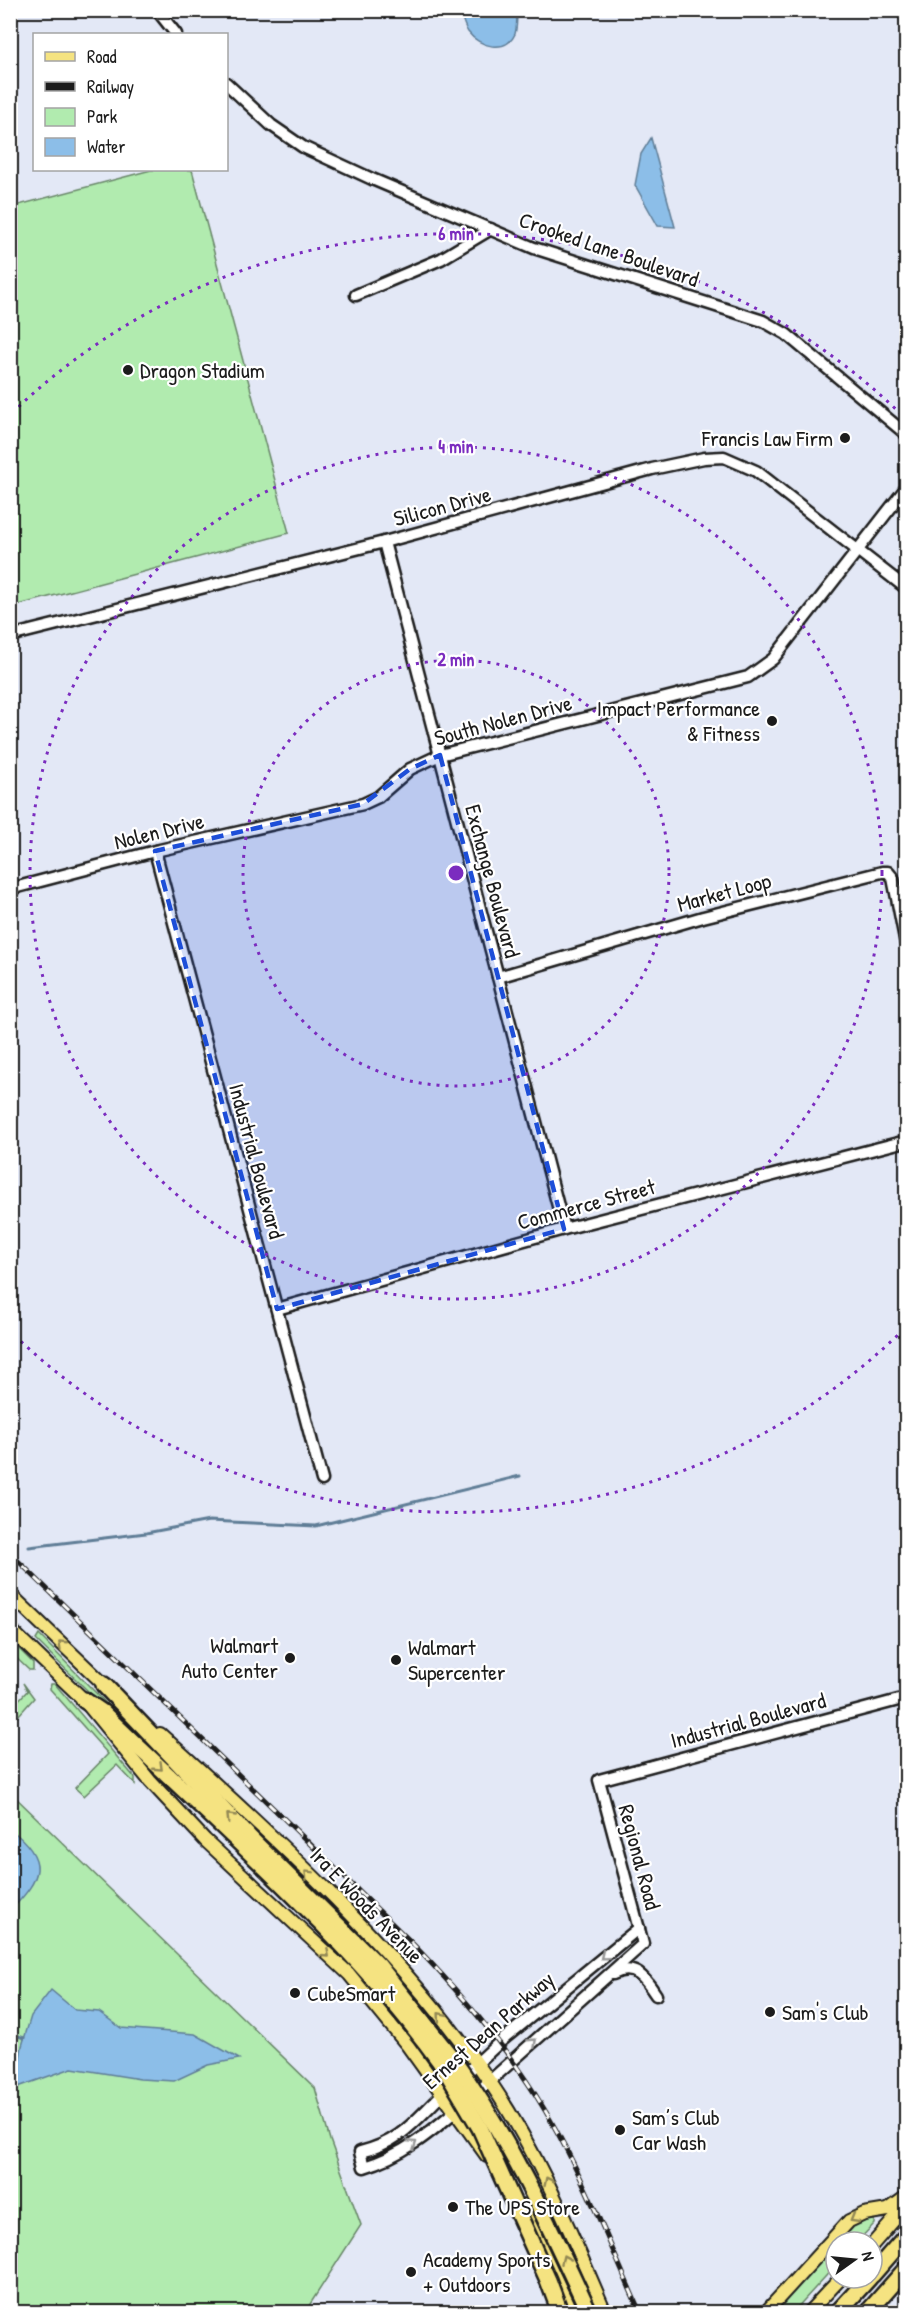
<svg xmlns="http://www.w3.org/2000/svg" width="917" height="2323" font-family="'Patrick Hand',sans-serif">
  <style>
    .green { fill: #b1ebaf; stroke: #668466; stroke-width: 1.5 }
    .water { fill: #8cbee8; stroke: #5f7d96; stroke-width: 1.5 }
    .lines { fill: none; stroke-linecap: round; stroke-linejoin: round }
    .stream { stroke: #5f7d96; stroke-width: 3 }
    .minor-casing { stroke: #1c1c1c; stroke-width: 15 }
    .major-casing { stroke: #1c1c1c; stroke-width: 16 }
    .highway-casing { stroke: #1c1c1c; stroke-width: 20 }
    .minor { stroke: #fff; stroke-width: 10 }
    .major { stroke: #f5e381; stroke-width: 12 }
    .highway { stroke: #f5e381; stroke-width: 15 }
    .rail-casing { stroke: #1c1c1c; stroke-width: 5 }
    .rail { stroke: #fff; stroke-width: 3; stroke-dasharray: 9; stroke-linecap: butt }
    .highway-bridge-casing { stroke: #1c1c1c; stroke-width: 20; stroke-linecap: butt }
    .highway-bridge { stroke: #f5e381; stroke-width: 15 }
    .oneway { stroke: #938954 }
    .oneway2 { stroke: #999 }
    .marked { fill: #1d4ed8; fill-opacity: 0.2; stroke: #1d4ed8; stroke-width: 4.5; stroke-dasharray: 12 8; stroke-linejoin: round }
    .ring { fill: none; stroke: #7b2cbf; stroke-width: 3; stroke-dasharray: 3 6 }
    .poi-dot { fill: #1c1c1c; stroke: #fff; stroke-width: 2 }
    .labels { text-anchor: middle; stroke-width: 4.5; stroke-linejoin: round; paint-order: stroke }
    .street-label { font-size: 22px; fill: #1c1c1c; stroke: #fff }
    .poi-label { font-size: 22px; fill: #1c1c1c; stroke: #fff; text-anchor: start }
    .centre { fill: #7b2cbf; stroke: #fff; stroke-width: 3 }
    .ring-label { font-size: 18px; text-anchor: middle; font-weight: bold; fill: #7b2cbf; stroke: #fff; stroke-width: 4.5; stroke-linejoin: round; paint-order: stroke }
  </style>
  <rect width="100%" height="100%" fill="#e3e8f6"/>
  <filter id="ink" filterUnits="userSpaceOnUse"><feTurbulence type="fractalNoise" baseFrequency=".0167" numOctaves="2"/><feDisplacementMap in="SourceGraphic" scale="12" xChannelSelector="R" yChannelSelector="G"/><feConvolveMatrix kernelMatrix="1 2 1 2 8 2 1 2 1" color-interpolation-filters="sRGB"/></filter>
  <g filter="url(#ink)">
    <g class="green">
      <polygon points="151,170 192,170 289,533 11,607 11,207"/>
      <polygon points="39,1635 151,1749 149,1751 36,1640"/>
      <polygon points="11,1641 33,1663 33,1670 29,1670 11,1653"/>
      <polygon points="23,1683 34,1698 11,1724 11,1708 27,1691"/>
      <polygon points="51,1684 55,1684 135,1778 135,1784 117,1765 84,1796 75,1788 108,1754 50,1689"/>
      <polygon points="10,1792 315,2088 330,2140 361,2225 305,2312 11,2312"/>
      <polygon points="874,2218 874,2224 857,2242 837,2242 855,2223"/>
      <polygon points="836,2243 836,2265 793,2312 773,2312"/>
    </g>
    <g class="water">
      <path d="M460 11H517C517 18 517 27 515 34 506 54 479 47 468 32 464 26 462 18 460 11Z"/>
      <polygon points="651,138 675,227 658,226 635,185 641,154"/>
      <path d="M10 1829C50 1860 42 1878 11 1910Z"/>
      <polygon points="51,1990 75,2010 99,2012 121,2028 195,2034 239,2059 208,2065 174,2081 140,2079 72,2068 15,2088 22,2046 31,2016"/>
    </g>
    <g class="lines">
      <g class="stream">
        <polyline points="29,1547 146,1533 209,1521 316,1526 520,1476"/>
        <polyline points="10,2033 24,2038"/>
      </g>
      <defs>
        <g id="minor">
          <polyline points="157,10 176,34"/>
          <polyline points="226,83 271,125 303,147 372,179 534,248 763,321 786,334 906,434"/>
          <polyline points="356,295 441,259 491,229"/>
          <polyline points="384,542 564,1229"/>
          <polyline points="10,636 384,542 652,469 704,458 724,457 756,471 906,588"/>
          <polyline points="155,851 322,1480"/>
          <polyline points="10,889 155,851 363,804 378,797 410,769 440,755 748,677 773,659 906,488"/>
          <polyline points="498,977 703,917 882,872 888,872 893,878 906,944"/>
          <polyline points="277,1309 564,1229 906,1141"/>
          <path d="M613 1974C635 1963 645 1978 656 1995"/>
          <polyline points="460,2079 500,2042 639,1928"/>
          <path d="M448 2089C417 2117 403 2142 360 2152L364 2167C402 2156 430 2133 460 2107"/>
          <polyline points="472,2097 643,1944 599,1780 906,1698"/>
        </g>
        <g id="major">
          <polyline points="10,1594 111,1691"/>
          <polyline points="10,1629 84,1700 150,1781 205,1840 349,1974 408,2046 487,2156"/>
          <path d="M160 1734C276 1838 402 1953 490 2082 539 2154 571 2233 605 2312"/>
          <polyline points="521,2205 571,2312"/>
          <polyline points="872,2245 906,2206"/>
          <polyline points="766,2312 849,2221 864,2214 888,2210 906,2197"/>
          <polyline points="809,2312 841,2278"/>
        </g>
        <g id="highway">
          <polyline points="104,1685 249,1837 378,1965 453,2060"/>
          <path d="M84 1700 103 1713C220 1827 348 1934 444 2067"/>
          <polyline points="872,2275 906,2236"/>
          <polyline points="838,2312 869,2278"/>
          <polyline points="868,2312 906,2269"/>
        </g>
      </defs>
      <use href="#minor" class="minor-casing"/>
      <use href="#major" class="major-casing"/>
      <use href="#highway" class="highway-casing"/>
      <use href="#minor" class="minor"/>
      <use href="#major" class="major"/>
      <use href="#highway" class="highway"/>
      <defs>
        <path id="rail" d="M10 1553 408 1939C455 1987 499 2037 535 2094 578 2162 607 2239 640 2312"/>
      </defs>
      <use href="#rail" class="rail-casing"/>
      <use href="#rail" class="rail"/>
      <defs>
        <g id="highway-bridge">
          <path d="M453 2060C510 2139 549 2225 589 2312"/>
          <polyline points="444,2067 480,2128 548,2280 560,2312"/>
        </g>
      </defs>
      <use href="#highway-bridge" class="highway-bridge-casing"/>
      <use href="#highway-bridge" class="highway-bridge"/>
    </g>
    <defs><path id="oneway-chevron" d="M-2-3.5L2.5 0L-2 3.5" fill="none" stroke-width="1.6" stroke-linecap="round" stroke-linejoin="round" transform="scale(1.5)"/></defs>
    <g class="oneway">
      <use href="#oneway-chevron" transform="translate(62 1644) rotate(-136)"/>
      <use href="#oneway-chevron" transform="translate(159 1767) rotate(44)"/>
      <use href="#oneway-chevron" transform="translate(230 1817) rotate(-134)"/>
      <use href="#oneway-chevron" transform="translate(308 1874) rotate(-135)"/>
      <use href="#oneway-chevron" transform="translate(326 1954) rotate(42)"/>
      <use href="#oneway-chevron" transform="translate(441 2016) rotate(-130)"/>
      <use href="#oneway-chevron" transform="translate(548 2181) rotate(-116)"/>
      <use href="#oneway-chevron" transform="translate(854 2219) rotate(150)"/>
      <use href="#oneway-chevron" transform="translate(565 2259) rotate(-114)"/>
    </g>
    <g class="oneway2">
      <use href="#oneway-chevron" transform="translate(604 1956) rotate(141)"/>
      <use href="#oneway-chevron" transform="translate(533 2042) rotate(-43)"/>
      <use href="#oneway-chevron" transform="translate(413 2144) rotate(-34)"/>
    </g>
  </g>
  <path class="marked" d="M440 755 564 1229 277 1309 155 851 363 804 410 769Z"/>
  <g class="ring">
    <circle cx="456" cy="873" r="213"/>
    <circle cx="456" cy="873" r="426"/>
    <path d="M904 1329A639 639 0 0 1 12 1333M12 413A639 639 0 0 1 904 417"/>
  </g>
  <g class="poi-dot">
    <circle cx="128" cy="370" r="6"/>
    <circle cx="845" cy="438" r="6"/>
    <circle cx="772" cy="721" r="6"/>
    <circle cx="290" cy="1658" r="6"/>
    <circle cx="396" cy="1660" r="6"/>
    <circle cx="295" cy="1993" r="6"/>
    <circle cx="770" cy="2012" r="6"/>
    <circle cx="620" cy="2130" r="6"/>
    <circle cx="453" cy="2207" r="6"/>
    <circle cx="411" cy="2272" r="6"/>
  </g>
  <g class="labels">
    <g class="street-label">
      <text transform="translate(609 249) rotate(19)" y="8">Crooked Lane Boulevard</text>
      <text transform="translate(442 506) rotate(-15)" y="8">Silicon Drive</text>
      <text transform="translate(503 720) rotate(-15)" y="8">South Nolen Drive</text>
      <text transform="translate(159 831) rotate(-14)" y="8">Nolen Drive</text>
      <text transform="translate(493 881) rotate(75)" y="8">Exchange Boulevard</text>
      <text transform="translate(724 892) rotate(-15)" y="8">Market Loop</text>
      <text transform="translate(257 1161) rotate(75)" y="8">Industrial Boulevard</text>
      <text transform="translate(586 1204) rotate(-15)" y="8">Commerce Street</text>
      <text transform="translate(748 1720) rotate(-15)" y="8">Industrial Boulevard</text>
      <text transform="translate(640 1857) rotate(75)" y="8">Regional Road</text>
      <text transform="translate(367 1905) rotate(46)" y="8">Ira E Woods Avenue</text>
      <text transform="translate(488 2030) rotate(-41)" y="8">Ernest Dean Parkway</text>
    </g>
    <g class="poi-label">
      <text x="140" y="378">Dragon Stadium</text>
      <text x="833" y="446" text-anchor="end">Francis Law Firm</text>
      <text x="760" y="716" text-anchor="end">Impact Performance<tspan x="760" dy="25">&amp; Fitness</tspan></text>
      <text x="278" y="1653" text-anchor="end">Walmart<tspan x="278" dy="25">Auto Center</tspan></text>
      <text x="408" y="1655">Walmart<tspan x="408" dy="25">Supercenter</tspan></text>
      <text x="307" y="2001">CubeSmart</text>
      <text x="782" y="2020">Sam's Club</text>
      <text x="632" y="2125">Sam’s Club<tspan x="632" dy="25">Car Wash</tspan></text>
      <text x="465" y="2215">The UPS Store</text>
      <text x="423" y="2267">Academy Sports<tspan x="423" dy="25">+ Outdoors</tspan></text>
    </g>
  </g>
  <circle cx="456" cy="873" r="9" class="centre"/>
  <g class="ring-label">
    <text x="456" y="240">6 min</text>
    <text x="456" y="453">4 min</text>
    <text x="456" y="666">2 min</text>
  </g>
  <rect width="917" height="2323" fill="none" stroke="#fff" stroke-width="36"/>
  <rect x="18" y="18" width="881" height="2287" fill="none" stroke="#1c1c1c" stroke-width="2" filter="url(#ink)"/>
  <rect x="33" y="33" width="195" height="138" fill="#ffffff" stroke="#a4a4a4" stroke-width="1.5"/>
  <rect x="45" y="52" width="30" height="9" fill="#f5e381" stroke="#a4a4a4" stroke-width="1.5"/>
  <text x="87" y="63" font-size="18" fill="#1c1c1c">Road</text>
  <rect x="45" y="82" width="30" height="9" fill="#1c1c1c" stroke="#a4a4a4" stroke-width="1.5"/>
  <text x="87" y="93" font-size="18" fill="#1c1c1c">Railway</text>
  <rect x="45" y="108" width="30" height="18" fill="#b1ebaf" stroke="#a4a4a4" stroke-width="1.5"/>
  <text x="87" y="123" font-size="18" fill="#1c1c1c">Park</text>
  <rect x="45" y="138" width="30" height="18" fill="#8cbee8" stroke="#a4a4a4" stroke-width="1.5"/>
  <text x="87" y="153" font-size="18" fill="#1c1c1c">Water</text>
  <g transform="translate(854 2260) rotate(75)"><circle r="28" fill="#ffffff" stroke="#a4a4a4" stroke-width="1.5"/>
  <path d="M0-4.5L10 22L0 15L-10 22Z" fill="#1c1c1c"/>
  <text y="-9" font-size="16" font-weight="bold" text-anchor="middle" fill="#1c1c1c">N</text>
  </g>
</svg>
